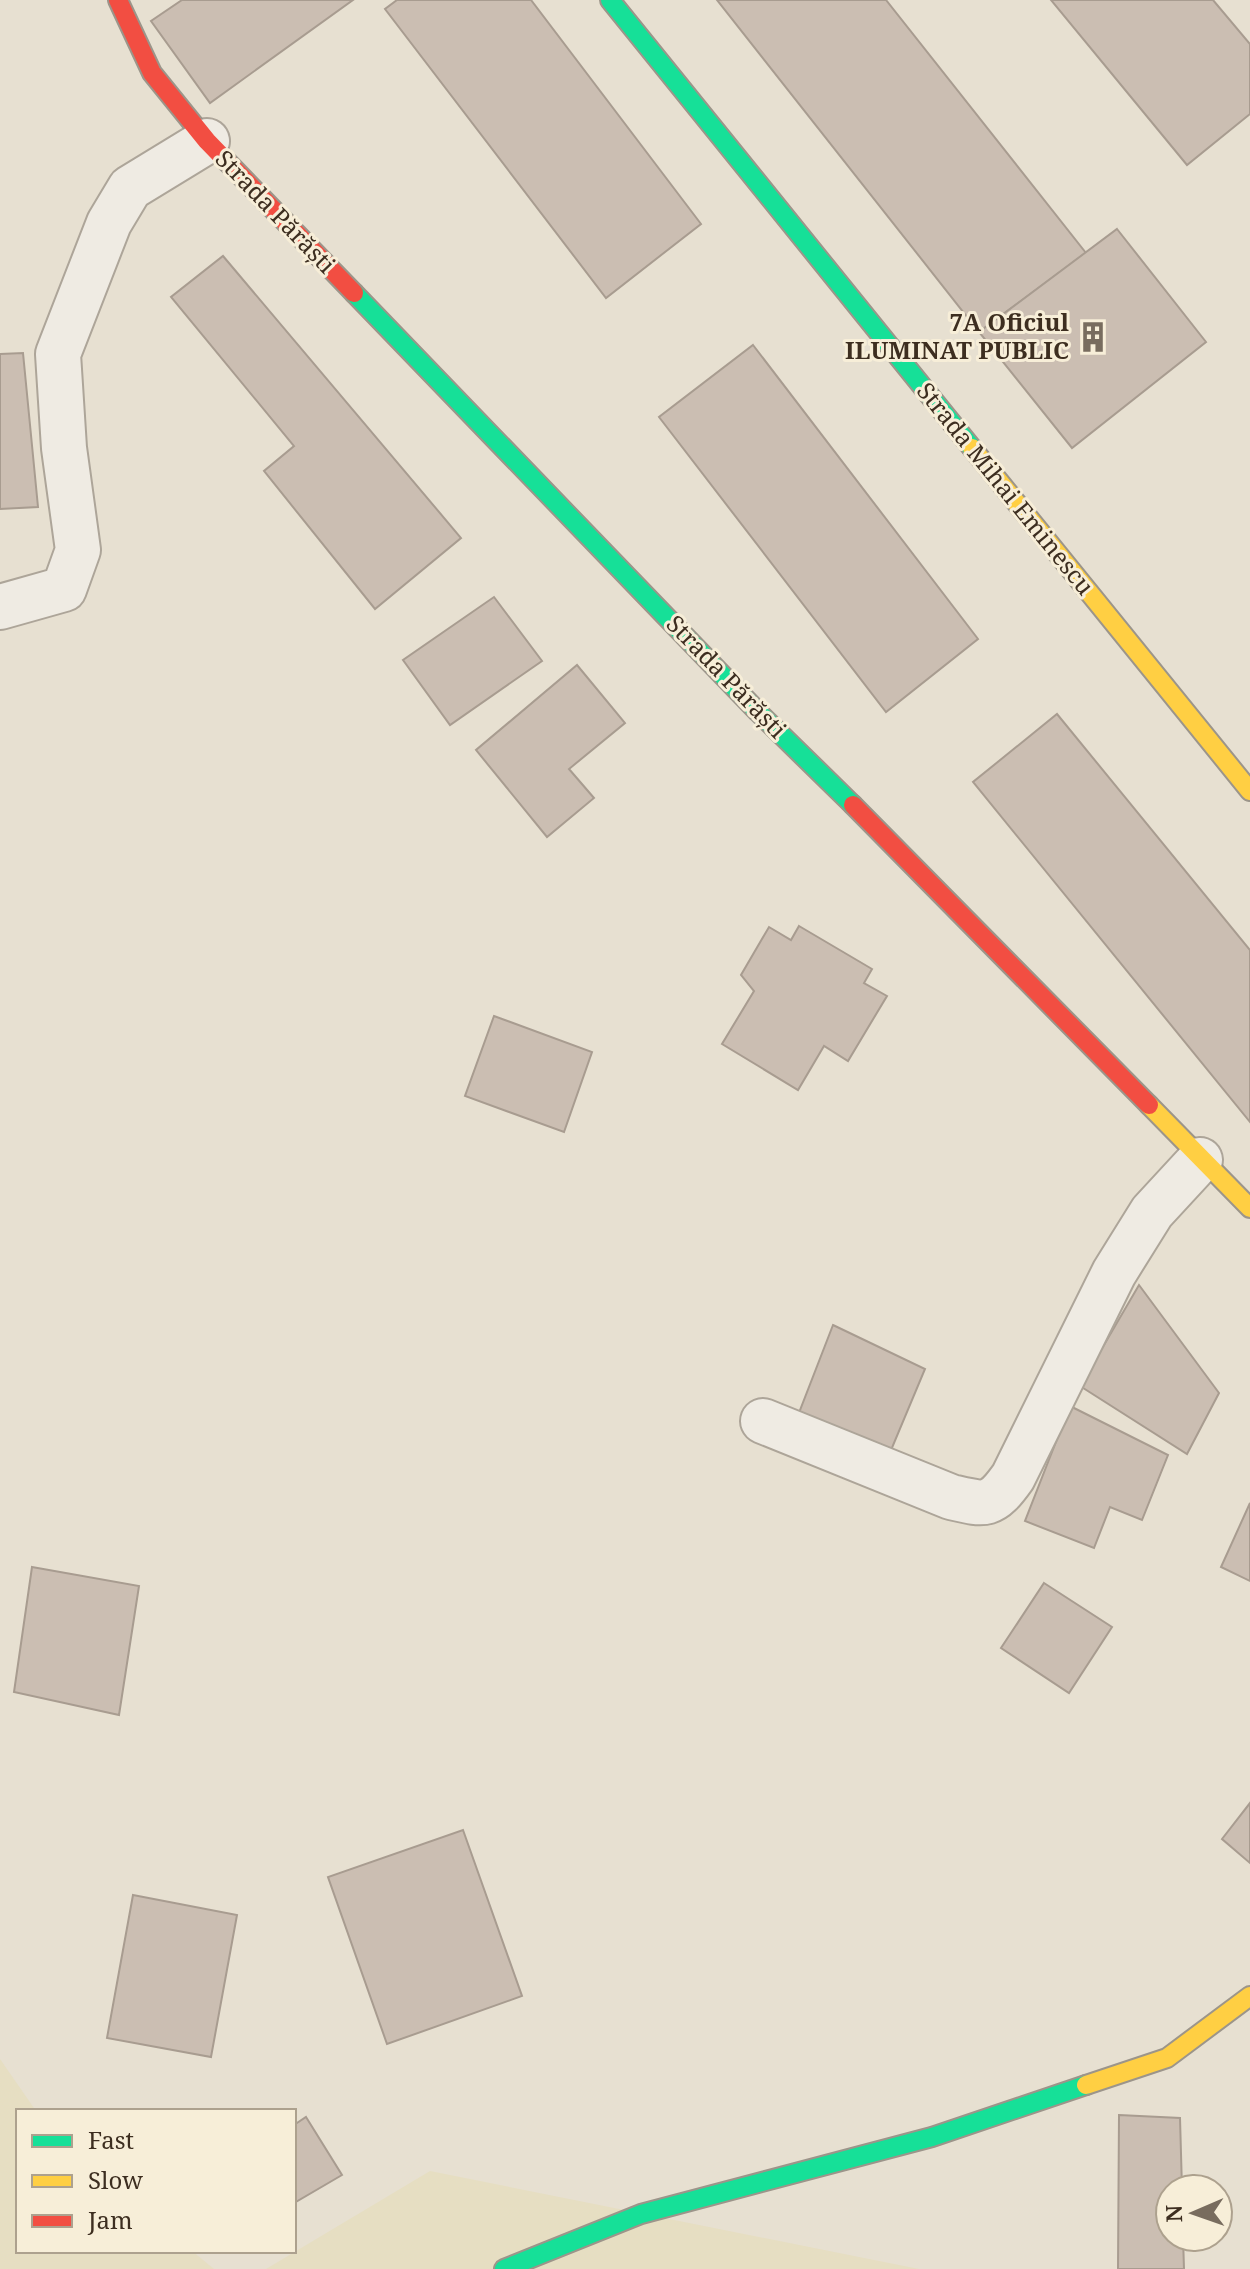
<svg xmlns="http://www.w3.org/2000/svg" width="1250" height="2269" font-family="'Noto Serif',serif">
  <style>
    .farmland { fill: #e6dec2 }
    .building { fill: #cbbeb2; stroke: #a89c90; stroke-width: 2 }
    .lines { fill: none; stroke-linecap: round; stroke-linejoin: round }
    .street-casing { stroke: #ada599; stroke-width: 48 }
    .fast-casing { stroke: #9c958a; stroke-width: 22 }
    .slow-casing { stroke: #9c958a; stroke-width: 22 }
    .jam-casing { stroke: #9c958a; stroke-width: 22 }
    .street { stroke: #efebe3; stroke-width: 44 }
    .fast { stroke: #16e098; stroke-width: 18 }
    .slow { stroke: #ffcf43; stroke-width: 18 }
    .jam { stroke: #f24e42; stroke-width: 18 }
    .labels { text-anchor: middle; stroke-width: 6; stroke-linejoin: round; paint-order: stroke }
    .street-label { font-size: 24px; fill: #3d2e20; stroke: #f7eed8 }
    .poi-label { font-size: 24px; font-weight: bold; fill: #3d2e20; stroke: #f7eed8; text-anchor: end }
  </style>
  <rect width="100%" height="100%" fill="#e7e0d1"/>
  <g class="farmland">
    <polygon points="0,2059 36,2111 18,2111 18,2251 192,2251 214,2269 0,2269"/>
    <polygon points="430,2171 919,2269 266,2269"/>
  </g>
  <g class="building">
    <polygon points="182,0 353,0 210,103 151,21"/>
    <polygon points="397,0 531,0 701,224 606,298 385,9"/>
    <polygon points="717,0 886,0 1086,253 979,332"/>
    <polygon points="1051,0 1213,0 1250,44 1250,114 1187,165"/>
    <polygon points="1117,229 1206,342 1072,448 979,332"/>
    <polygon points="223,256 461,538 375,609 264,471 294,446 171,297"/>
    <polygon points="753,345 978,639 886,712 659,417"/>
    <polygon points="23,353 38,507 0,509 0,354"/>
    <polygon points="494,597 542,661 450,725 403,660"/>
    <polygon points="577,665 625,723 569,769 594,798 547,837 476,750"/>
    <polygon points="1057,714 1250,950 1250,1122 973,782"/>
    <polygon points="799,926 872,969 864,983 887,996 848,1061 824,1046 798,1090 722,1044 754,991 741,975 769,927 791,940"/>
    <polygon points="494,1016 592,1052 564,1132 465,1096"/>
    <polygon points="1139,1285 1219,1393 1187,1454 1080,1386"/>
    <polygon points="833,1325 925,1369 889,1455 797,1418"/>
    <polygon points="1070,1406 1168,1455 1142,1520 1110,1507 1094,1548 1025,1521"/>
    <polygon points="1250,1503 1250,1581 1221,1567"/>
    <polygon points="32,1567 139,1586 119,1715 14,1692"/>
    <polygon points="1044,1583 1112,1627 1069,1693 1001,1648"/>
    <polygon points="1250,1803 1250,1863 1222,1839"/>
    <polygon points="463,1830 522,1996 387,2044 328,1877"/>
    <polygon points="133,1895 237,1915 211,2057 107,2038"/>
    <polygon points="1119,2115 1180,2118 1182,2189 1170,2189 1170,2237 1183,2237 1184,2269 1118,2269"/>
    <polygon points="306,2117 342,2175 294,2203 294,2125"/>
  </g>
  <g class="lines">
    <defs>
      <g id="street">
        <polyline points="0,607 64,589 78,550 64,448 58,354 109,223 130,188 207,141"/>
        <path d="M763 1421 951 1497C985 1505 991 1508 1013 1477L1114 1273 1152 1212 1200 1160"/>
      </g>
      <g id="fast">
        <polyline points="610,0 972,448"/>
        <polyline points="354,293 758,712 853,805"/>
        <polyline points="504,2269 641,2214 932,2137 1086,2085"/>
      </g>
      <g id="slow">
        <polyline points="972,448 1250,791"/>
        <polyline points="1149,1105 1250,1208"/>
        <polyline points="1086,2085 1167,2058 1250,1996"/>
      </g>
      <g id="jam">
        <polyline points="118,0 152,73 207,141 354,293"/>
        <polyline points="853,805 1149,1105"/>
      </g>
    </defs>
    <use href="#street" class="street-casing"/>
    <use href="#fast" class="fast-casing"/>
    <use href="#slow" class="slow-casing"/>
    <use href="#jam" class="jam-casing"/>
    <use href="#street" class="street"/>
    <use href="#fast" class="fast"/>
    <use href="#slow" class="slow"/>
    <use href="#jam" class="jam"/>
  </g>
  <defs>
    <symbol id="building-bare" viewBox="-9 -9 18 18"><path d="M-4-6H4V6H1V3H-1V6H-4ZM-2.5-4.3h1.7v1.8h-1.7ZM.8-4.3h1.7v1.8H.8ZM-2.5-1h1.7V.8h-1.7ZM.8-1h1.7V.8H.8Z" fill="#786c5e" stroke="#f7eed8" stroke-width="2.5" paint-order="stroke"/></symbol>
  </defs>
  <g fill-rule="evenodd">
    <use href="#building-bare" x="1071" y="315" width="44" height="44"/>
  </g>
  <g class="labels">
    <g class="street-label">
      <text transform="translate(275 212) rotate(46)" y="8">Strada Părăști</text>
      <text transform="translate(1005 489) rotate(51)" y="8">Strada Mihai Eminescu</text>
      <text transform="translate(726 677) rotate(46)" y="8">Strada Părăști</text>
    </g>
    <g class="poi-label">
      <text x="1069" y="331">7A Oficiul<tspan x="1069" dy="28">ILUMINAT PUBLIC</tspan></text>
    </g>
  </g>
  <rect x="16" y="2109" width="280" height="144" fill="#f7eed8" stroke="#ada18e" stroke-width="2"/>
  <rect x="32" y="2135" width="40" height="12" fill="#16e098" stroke="#ada18e" stroke-width="2"/>
  <text x="88" y="2149" font-size="24" fill="#3d2e20">Fast</text>
  <rect x="32" y="2175" width="40" height="12" fill="#ffcf43" stroke="#ada18e" stroke-width="2"/>
  <text x="88" y="2189" font-size="24" fill="#3d2e20">Slow</text>
  <rect x="32" y="2215" width="40" height="12" fill="#f24e42" stroke="#ada18e" stroke-width="2"/>
  <text x="88" y="2229" font-size="24" fill="#3d2e20">Jam</text>
  <g transform="translate(1194 2213) rotate(268)"><circle r="38" fill="#f7eed8" stroke="#ada18e" stroke-width="2"/>
  <path d="M0-6L14 30L0 20L-14 30Z" fill="#786c5e"/>
  <text y="-12" font-size="22" font-weight="bold" text-anchor="middle" fill="#3d2e20">N</text>
  </g>
</svg>
